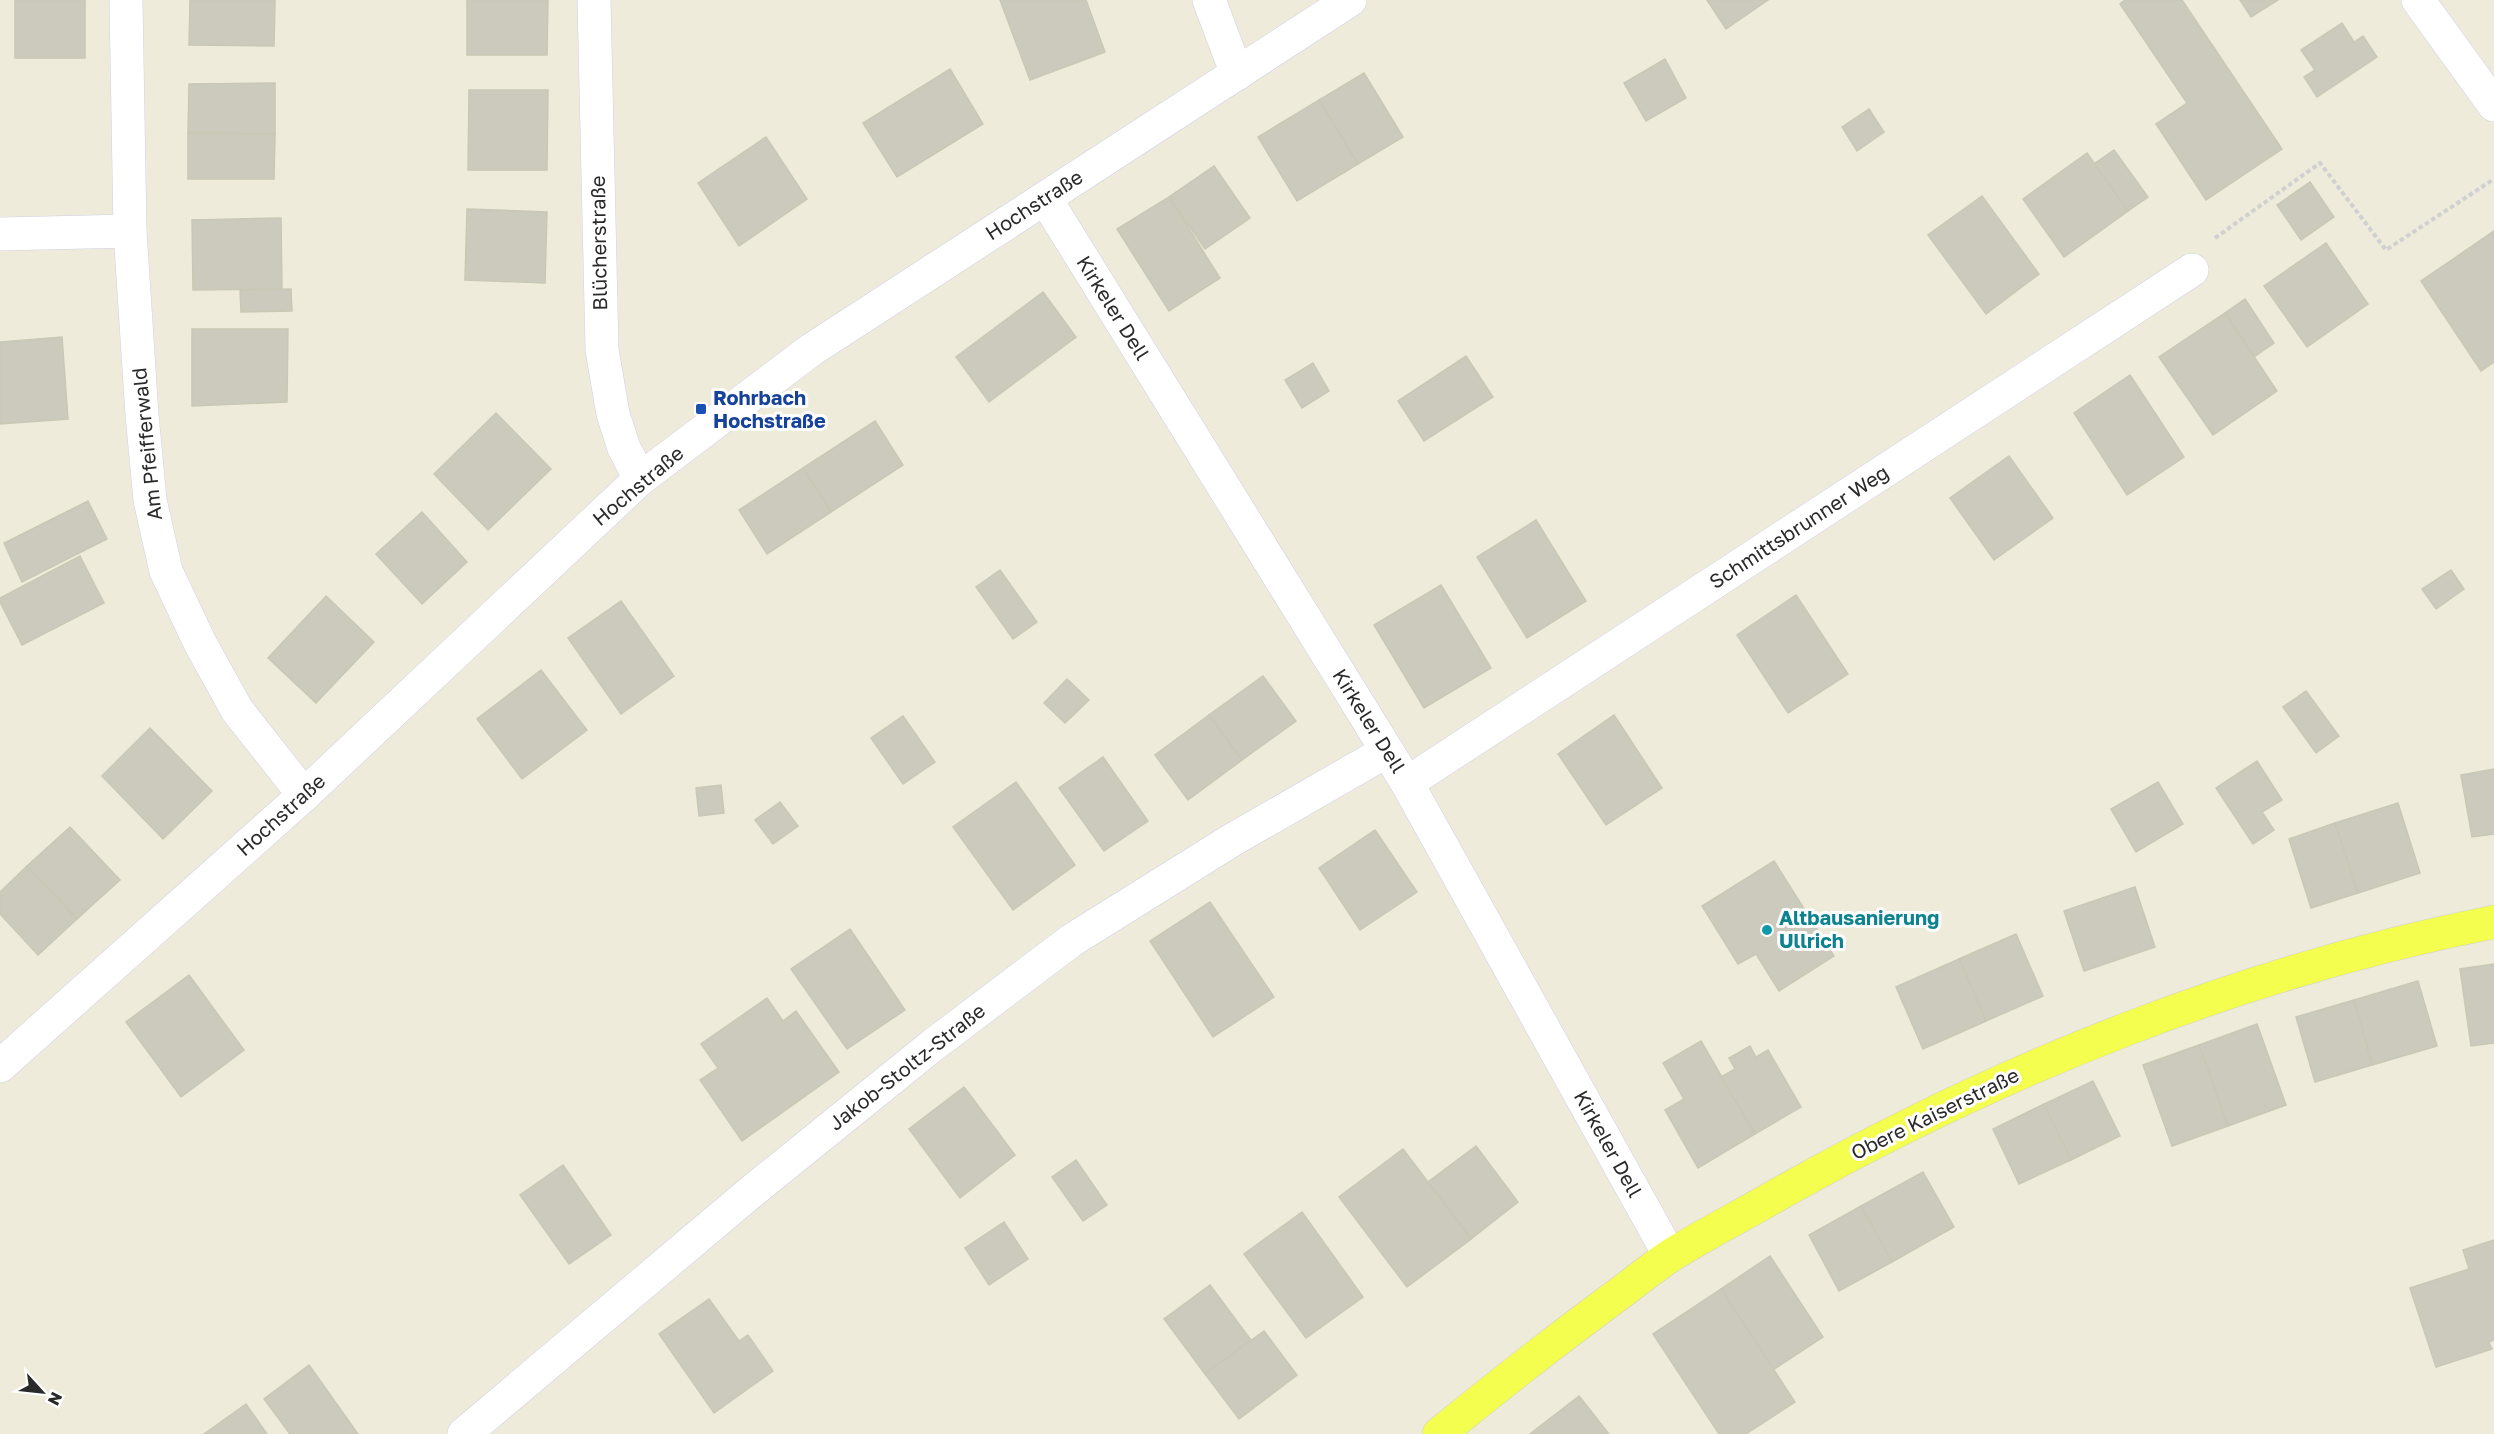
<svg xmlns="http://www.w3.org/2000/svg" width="2494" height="1434" font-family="'Golos Text',sans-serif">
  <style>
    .building { fill: #cccabd; stroke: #c9c8b4; stroke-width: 1.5 }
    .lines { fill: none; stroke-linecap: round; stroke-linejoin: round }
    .minor-casing { stroke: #d2cfe5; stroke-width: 34 }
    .major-casing { stroke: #d0d0d0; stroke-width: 34 }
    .path { stroke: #d0d0d0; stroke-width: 4; stroke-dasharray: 4.5 3; stroke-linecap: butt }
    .minor { stroke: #fff; stroke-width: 33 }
    .major { stroke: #f4fe4f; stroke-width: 33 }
    .transit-dot { fill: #1a4fb4; stroke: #fff; stroke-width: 2 }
    .culture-dot { fill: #0f9aa8; stroke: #fff; stroke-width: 2 }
    .labels { text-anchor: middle; stroke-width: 6; stroke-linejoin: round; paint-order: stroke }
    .street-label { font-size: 20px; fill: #2a2a2a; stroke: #fff }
    .transit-label { font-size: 20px; font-weight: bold; fill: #164399; stroke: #fff; text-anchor: start }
    .culture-label { font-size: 20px; font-weight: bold; fill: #0d838f; stroke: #fff; text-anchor: start }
  </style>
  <rect width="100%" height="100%" fill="#eeebda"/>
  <g class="building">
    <rect x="15" y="0" width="70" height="58"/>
    <polygon points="190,0 275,0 274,46 189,45"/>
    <polygon points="467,0 548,0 547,55 467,55"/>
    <polygon points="1000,0 1086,0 1105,52 1030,80"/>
    <polygon points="1707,0 1768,0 1726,29"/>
    <polygon points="2125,0 2182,0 2282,149 2206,200 2156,124 2187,103 2120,4"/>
    <polygon points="2240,0 2278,0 2251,17"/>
    <polygon points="2342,23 2354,42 2363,36 2377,57 2317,97 2304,77 2315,70 2301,50"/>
    <polygon points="1665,59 1686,98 1646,121 1624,83"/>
    <polygon points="950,69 983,124 897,177 863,123"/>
    <polygon points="1364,73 1403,137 1358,164 1319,100"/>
    <polygon points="275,83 275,134 188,133 189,84"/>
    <polygon points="469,90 548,90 547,170 468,170"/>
    <polygon points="1319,100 1358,164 1297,201 1258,137"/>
    <polygon points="1869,109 1884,132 1857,151 1842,127"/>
    <polygon points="188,133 275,134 274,179 188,179"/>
    <polygon points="766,137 807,199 739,246 698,183"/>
    <polygon points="2114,150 2148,197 2128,211 2094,164"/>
    <polygon points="2087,153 2128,211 2064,257 2023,199"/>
    <polygon points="1214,166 1250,218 1205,249 1169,197"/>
    <polygon points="2310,182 2334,217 2301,240 2277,205"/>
    <polygon points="1982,196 2039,274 1986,314 1928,235"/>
    <polygon points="1169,197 1220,278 1169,311 1117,229"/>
    <polygon points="467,209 547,212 545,283 465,280"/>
    <polygon points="281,218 282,289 193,290 192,220"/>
    <polygon points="2494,231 2494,362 2481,371 2421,281"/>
    <polygon points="2326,243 2368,304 2307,347 2264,286"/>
    <polygon points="291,289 292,311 241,312 240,290"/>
    <polygon points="1043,292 1076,337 989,402 956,357"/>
    <polygon points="2245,299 2274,343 2254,357 2225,313"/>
    <polygon points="2225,313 2277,391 2213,435 2159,357"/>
    <polygon points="192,329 288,329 287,402 192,406"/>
    <polygon points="62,337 68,419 0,424 0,342"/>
    <polygon points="1466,356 1493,397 1424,441 1398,401"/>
    <polygon points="1313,363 1329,391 1302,408 1285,380"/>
    <polygon points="2130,375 2184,457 2127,495 2074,413"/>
    <polygon points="496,413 551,469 488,530 434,474"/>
    <polygon points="875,421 903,465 831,512 803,468"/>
    <polygon points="2009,456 2053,518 1994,560 1950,498"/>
    <polygon points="803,468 831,512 767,554 739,510"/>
    <polygon points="88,501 107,539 22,582 4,543"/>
    <polygon points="422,512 467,562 422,604 376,554"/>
    <polygon points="1536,520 1586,601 1527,638 1477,557"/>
    <polygon points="80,556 104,603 22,645 0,602 0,598"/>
    <polygon points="1000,570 1037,622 1013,639 976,587"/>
    <polygon points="2451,570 2464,589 2436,609 2422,589"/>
    <polygon points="1441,585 1491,668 1424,708 1374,625"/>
    <polygon points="1796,595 1848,674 1788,713 1737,635"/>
    <polygon points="326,596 374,642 316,703 268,658"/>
    <polygon points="621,601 674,676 621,714 568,638"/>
    <polygon points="541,670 587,730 522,779 477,719"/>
    <polygon points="1263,676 1296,721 1242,760 1209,715"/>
    <polygon points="1067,679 1089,700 1065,723 1044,703"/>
    <polygon points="2306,691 2339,736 2316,753 2283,707"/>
    <polygon points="1209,715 1242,760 1188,800 1155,755"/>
    <polygon points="1614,715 1662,788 1606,825 1558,754"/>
    <polygon points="903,716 935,762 903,784 871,738"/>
    <polygon points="150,728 212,791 163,839 102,776"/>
    <polygon points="1103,757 1148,821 1104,851 1059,788"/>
    <polygon points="2257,761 2282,800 2262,812 2274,830 2253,844 2216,788"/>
    <polygon points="2494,769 2494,834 2472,837 2461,775"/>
    <polygon points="1016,782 1075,865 1013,910 953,827"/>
    <polygon points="2158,782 2183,824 2136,852 2111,809"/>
    <polygon points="721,785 724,813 699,816 696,788"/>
    <polygon points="780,802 798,826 773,844 755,820"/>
    <polygon points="2398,803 2420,873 2358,893 2335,823"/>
    <polygon points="2335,823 2358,893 2311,908 2289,839"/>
    <polygon points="70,827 120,880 77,919 27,866"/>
    <polygon points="1375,830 1417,892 1360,930 1319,868"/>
    <polygon points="1774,861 1834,956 1779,991 1756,954 1738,964 1702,906"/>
    <polygon points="27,866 77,919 38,955 0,914 0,892"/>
    <polygon points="2135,887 2155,947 2084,971 2064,911"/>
    <polygon points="1210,902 1274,997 1213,1037 1150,941"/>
    <polygon points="850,929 905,1010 847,1049 791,969"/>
    <polygon points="2016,934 2043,996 1986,1021 1959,959"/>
    <polygon points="1959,959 1986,1021 1923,1049 1896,987"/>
    <polygon points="2494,964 2494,1043 2471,1046 2460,969"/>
    <polygon points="189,975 244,1050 181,1097 126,1022"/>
    <polygon points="2418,981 2437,1046 2372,1065 2354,1000"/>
    <polygon points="767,998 783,1021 796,1011 839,1072 742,1141 700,1080 718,1068 701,1044"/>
    <polygon points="2354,1000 2372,1065 2315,1082 2296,1017"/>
    <polygon points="2257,1024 2286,1105 2228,1126 2199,1045"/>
    <polygon points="1701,1041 1755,1134 1698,1168 1665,1110 1684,1099 1663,1063"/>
    <polygon points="2199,1045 2228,1126 2172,1146 2143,1065"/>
    <polygon points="1750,1046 1756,1057 1768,1050 1801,1107 1755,1134 1721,1077 1735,1069 1729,1058"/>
    <polygon points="2093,1081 2120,1136 2071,1160 2044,1104"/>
    <polygon points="964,1087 1015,1155 960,1198 909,1129"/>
    <polygon points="2044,1104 2071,1160 2019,1184 1993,1129"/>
    <polygon points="1476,1146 1518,1202 1471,1239 1428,1182"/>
    <polygon points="1403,1149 1471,1239 1407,1287 1339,1197"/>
    <polygon points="1076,1160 1107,1205 1083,1221 1052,1177"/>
    <polygon points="563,1165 611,1235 569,1264 520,1195"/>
    <polygon points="1923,1172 1954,1227 1892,1262 1861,1206"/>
    <polygon points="1861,1206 1892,1262 1839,1291 1809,1235"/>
    <polygon points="1302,1212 1363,1297 1306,1338 1244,1254"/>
    <polygon points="1004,1222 1028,1259 989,1285 965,1248"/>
    <polygon points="2494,1240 2494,1340 2489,1342 2492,1349 2436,1367 2410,1288 2469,1269 2463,1250"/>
    <polygon points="1770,1256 1823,1337 1773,1370 1721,1289"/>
    <polygon points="1210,1285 1251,1340 1205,1374 1164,1319"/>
    <polygon points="1721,1289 1795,1402 1746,1434 1719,1434 1653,1334"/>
    <polygon points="709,1299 739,1341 748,1335 773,1371 714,1413 659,1334"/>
    <polygon points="1264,1331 1297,1375 1239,1419 1205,1374"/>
    <polygon points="309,1365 358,1434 290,1434 264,1399"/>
    <polygon points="1579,1396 1609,1434 1530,1434"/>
    <polygon points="246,1404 267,1434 204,1434"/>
  </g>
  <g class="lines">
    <defs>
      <g id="minor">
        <polyline points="126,0 130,231 142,415 150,500 166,571 200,643 237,710 304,795"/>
        <polyline points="594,0 602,350 613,414 624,448 640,479"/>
        <polyline points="1209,0 1237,74"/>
        <polyline points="2418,0 2494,105"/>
        <polyline points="1045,198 1407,783 1670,1256"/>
        <polyline points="0,234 130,231"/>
        <polyline points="1407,783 2192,270"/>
        <polyline points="0,1066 304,795 640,479 811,350 1350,0"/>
        <polyline points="464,1434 751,1192 933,1045 1072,940 1232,840 1387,751"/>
      </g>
      <path id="major" d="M1439 1434C1494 1389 1550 1345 1608 1302 1629 1287 1649 1270 1670 1256 1705 1234 1743 1215 1779 1194 2000 1069 2244 971 2494 922"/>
    </defs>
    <use href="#minor" class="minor-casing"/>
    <use href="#major" class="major-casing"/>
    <polyline class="path" points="2215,238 2320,163 2386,250 2494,179"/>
    <use href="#minor" class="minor"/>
    <use href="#major" class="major"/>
  </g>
  <rect class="transit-dot" x="695" y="403" width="12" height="12" rx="3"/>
  <circle class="culture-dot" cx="1767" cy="930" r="6"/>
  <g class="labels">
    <g class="street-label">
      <text transform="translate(1034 205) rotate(-33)" y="7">Hochstraße</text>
      <text transform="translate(599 243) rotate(-91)" y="7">Blücherstraße</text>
      <text transform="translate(1113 308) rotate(58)" y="7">Kirkeler Dell</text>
      <text transform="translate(147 444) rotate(-96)" y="7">Am Pfeifferwald</text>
      <text transform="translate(638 486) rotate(-40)" y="7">Hochstraße</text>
      <text transform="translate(1799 527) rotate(-33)" y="7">Schmittsbrunner Weg</text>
      <text transform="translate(1369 721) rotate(58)" y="7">Kirkeler Dell</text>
      <text transform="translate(281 815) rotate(-42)" y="7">Hochstraße</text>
      <text transform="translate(907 1067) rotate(-38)" y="7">Jakob-Stoltz-Straße</text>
      <text transform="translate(1935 1114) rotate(-26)" y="7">Obere Kaiserstraße</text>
      <text transform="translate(1608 1144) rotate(61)" y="7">Kirkeler Dell</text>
    </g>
    <g class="transit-label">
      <text x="713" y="405">Rohrbach<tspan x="713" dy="23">Hochstraße</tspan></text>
    </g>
    <g class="culture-label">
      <text x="1779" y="925">Altbausanierung<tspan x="1779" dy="23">Ullrich</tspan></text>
    </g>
  </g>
  <g transform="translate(42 1392) rotate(117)" stroke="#ffffff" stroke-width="4.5" paint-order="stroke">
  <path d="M0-4.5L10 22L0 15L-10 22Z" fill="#2a2a2a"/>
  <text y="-9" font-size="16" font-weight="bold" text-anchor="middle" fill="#2a2a2a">N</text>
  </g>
</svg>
